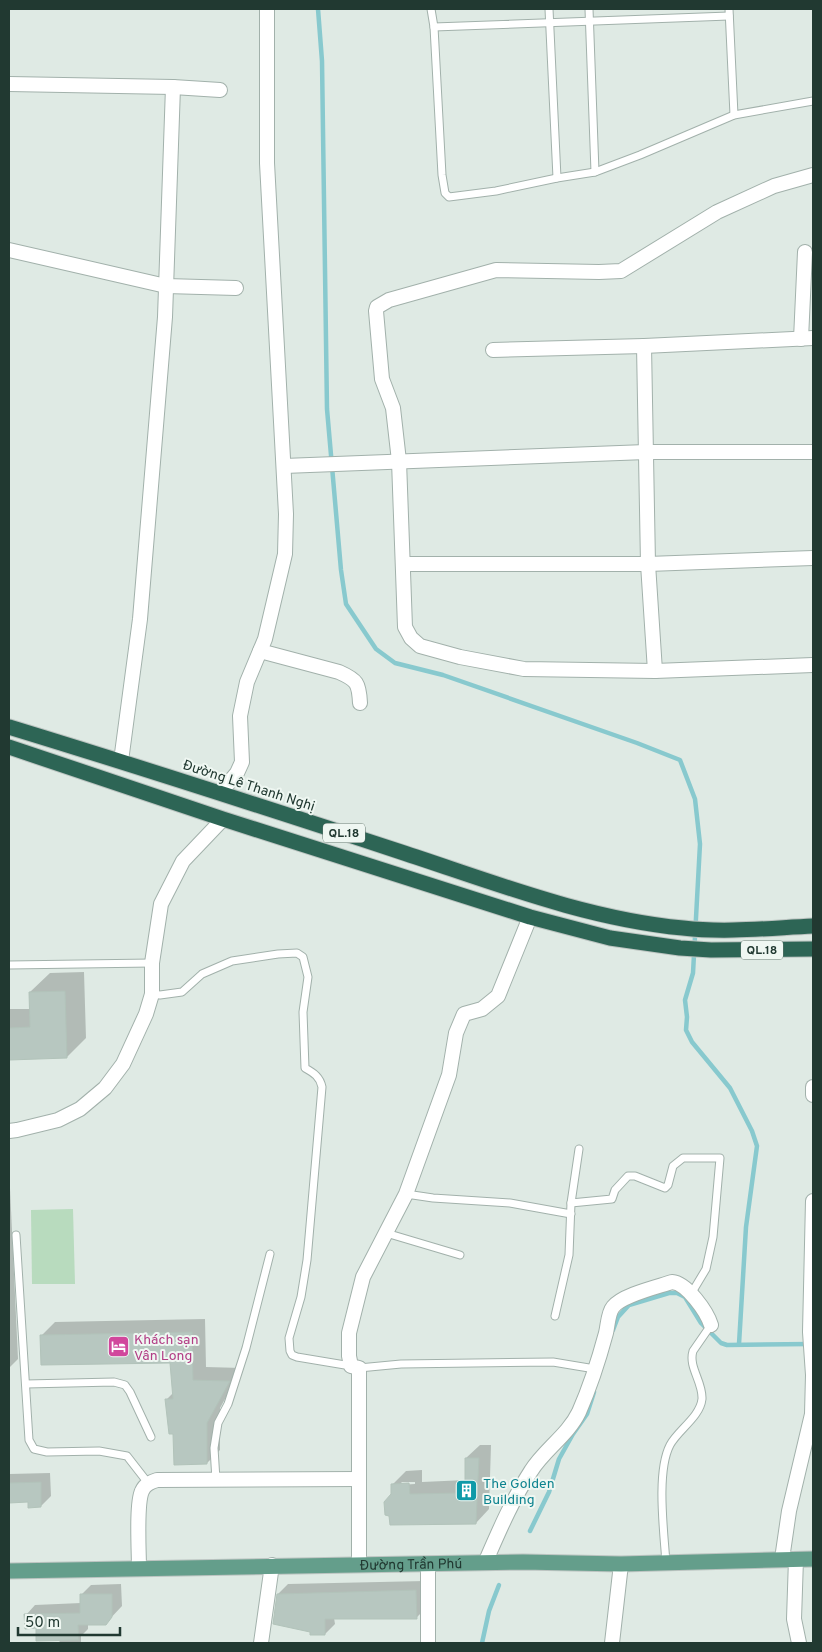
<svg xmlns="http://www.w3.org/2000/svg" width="822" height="1652" font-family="Overpass,sans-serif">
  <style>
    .green { fill: #b8dbbe }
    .shadow { fill: #0003; fill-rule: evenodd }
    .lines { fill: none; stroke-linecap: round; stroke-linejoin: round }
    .stream { stroke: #88c9ce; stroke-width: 4.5 }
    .building { fill: #b7c7c0; stroke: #b2c3ba }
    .lane-casing { stroke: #a2b1ab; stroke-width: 9 }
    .street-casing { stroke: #a2b1ab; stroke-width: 16 }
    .primary-casing { stroke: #bcc4c1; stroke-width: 17 }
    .highway-casing { stroke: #bcc4c1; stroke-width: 17 }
    .lane { stroke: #fff; stroke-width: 7 }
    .street { stroke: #fff; stroke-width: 14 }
    .primary { stroke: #649e8b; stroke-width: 15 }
    .highway { stroke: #2d6555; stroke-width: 15 }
    .labels { text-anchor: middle; stroke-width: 4; stroke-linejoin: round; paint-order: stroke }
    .shield { fill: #eff7f2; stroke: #5f726b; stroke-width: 1 }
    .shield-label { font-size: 12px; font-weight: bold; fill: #213931 }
    .street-label { font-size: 14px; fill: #213931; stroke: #eff7f2 }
    .hotel-label { font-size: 14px; fill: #b23c85; stroke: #eff7f2; text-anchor: start }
    .culture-label { font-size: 14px; fill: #0d838f; stroke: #eff7f2; text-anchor: start }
  </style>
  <rect width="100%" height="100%" fill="#dfeae4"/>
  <polygon class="green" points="73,1209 75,1284 32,1284 31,1210"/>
  <g class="shadow">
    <polygon points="84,972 86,1038 67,1057 9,1059 9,1009 31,1009 30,992 50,973"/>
    <polygon points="9,1167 18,1359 9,1368"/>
    <polygon points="205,1319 206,1367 242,1368 220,1408 220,1450 207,1463 167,1399 173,1393 171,1361 42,1335 55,1322"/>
    <path d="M480 1445H491L489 1509 476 1523 392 1495 393 1484 406 1471 422 1470V1482L466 1480V1458ZM402 1482H415V1484L399 1485Z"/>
    <polygon points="50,1473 51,1496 41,1506 29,1501 9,1502 9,1474"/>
    <polygon points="425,1581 426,1608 416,1618 334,1618 335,1624 325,1634 311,1631 278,1594 288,1584"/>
    <polygon points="121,1584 122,1606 106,1623 88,1624 88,1629 81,1636 81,1643 60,1643 59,1640 37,1627 26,1615 35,1605 81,1603 81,1595 91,1585"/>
  </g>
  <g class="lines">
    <g class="stream">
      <polyline points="318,9 322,61 327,409 341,570 346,604 376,649 395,663 443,675 637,743 680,760 695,799 700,844 693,973 685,1000 687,1017 686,1030 692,1042 730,1088 752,1131 757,1146 746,1227 739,1344"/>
      <polyline points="613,1330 618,1317 629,1305 669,1293 677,1293 685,1297 701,1323 721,1343 727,1345 810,1344"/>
      <polyline points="530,1531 549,1492 559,1459 573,1434 587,1414 594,1392"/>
      <polyline points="482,1643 489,1611 499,1585"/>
    </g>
  </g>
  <g class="building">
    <polygon points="65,991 67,1058 9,1060 9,1028 30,1027 29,992"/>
    <polygon points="192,1332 193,1380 230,1381 207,1423 207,1464 174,1465 173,1434 169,1434 165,1399 173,1399 170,1363 41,1365 40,1335"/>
    <polygon points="465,1458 479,1458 476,1524 390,1525 389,1516 385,1515 384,1502 391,1494 391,1484 409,1483 410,1494 456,1493 456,1488 465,1488"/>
    <polygon points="41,1482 41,1507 28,1508 28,1502 9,1503 9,1483"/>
    <polygon points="416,1590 417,1619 325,1619 325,1635 310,1635 310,1632 273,1624 277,1594"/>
    <polygon points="80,1594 112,1594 112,1617 106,1625 78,1625 79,1640 36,1641 36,1628 25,1629 24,1614 80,1613"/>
  </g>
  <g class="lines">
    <defs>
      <g id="lane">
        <polyline points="431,9 434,27 442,175 445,193 449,197 496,191 557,178 595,172 640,155 734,115 813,101"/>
        <polyline points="549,9 557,178"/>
        <polyline points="589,9 595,172"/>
        <polyline points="729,9 734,115"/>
        <polyline points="434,27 729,16"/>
        <polyline points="9,965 152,963"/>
        <path d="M152 994 160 995 182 992 202 974 232 961 278 954 297 953 303 957 308 977 303 1012 305 1068C314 1073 320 1077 322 1087L307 1260 301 1297 289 1338 290 1351 292 1355 297 1357 351 1366"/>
        <polyline points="406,1194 433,1198 510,1203 571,1214"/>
        <polyline points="571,1203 612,1199 615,1190 628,1176 635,1176 665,1188 668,1185 673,1166 683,1158 720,1158 713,1237 706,1269 691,1294"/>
        <polyline points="386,1233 460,1255"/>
        <polyline points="16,1235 29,1440 34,1449 47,1452 99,1451 127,1456 148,1483"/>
        <polyline points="555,1316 569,1255 571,1203 579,1149"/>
        <polyline points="359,1368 401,1364 553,1362 595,1369"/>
        <polyline points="26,1384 114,1382 125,1385 130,1392 151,1437"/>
        <polyline points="216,1480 214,1448 218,1423 228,1404 246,1348 270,1254"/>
        <path d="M666 1563C664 1532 656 1472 670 1445 678 1430 700 1417 702 1399 703 1382 688 1367 693 1351L711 1325"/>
      </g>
      <g id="street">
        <polyline points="9,84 173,87 220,90"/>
        <polyline points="813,175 774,186 717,212 621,271 599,272 496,270 389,300 377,307 376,311 382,379 393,408 399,461 405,627 411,638 420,646 460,657 524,669 655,671 813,665"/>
        <polyline points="9,250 166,286 236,288"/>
        <polyline points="801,339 805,252"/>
        <polyline points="644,346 648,564 655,671"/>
        <polyline points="493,350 644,346 813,338"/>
        <polyline points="284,466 646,452 813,452"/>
        <polyline points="403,564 648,564 813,558"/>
        <path d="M260 651 339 672C357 680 359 683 360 703"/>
        <polyline points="121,761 140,619 165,317 173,87"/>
        <polyline points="220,793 237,773 242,762 240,716 247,682 265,639 285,554 286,514 267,163 267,9"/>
        <polyline points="813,1087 813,1095"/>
        <polyline points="9,1131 17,1130 58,1120 80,1109 105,1088 123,1064 146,1014 152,994 152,963 161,904 183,861 223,819"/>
        <polyline points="782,1559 789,1511 812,1414 813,1375 810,1332 813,1201"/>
        <polyline points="796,1559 794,1619 799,1643"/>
        <path d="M485 1563C499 1531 512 1500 531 1471 544 1450 568 1435 579 1412 590 1387 599 1359 606 1333 608 1325 608 1313 613 1307 622 1295 657 1287 672 1282 687 1283 707 1312 711 1325"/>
        <polyline points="428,1564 428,1643"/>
        <polyline points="359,1565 359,1368 351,1366 349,1356 349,1333 363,1277 406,1194 449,1075 456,1033 464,1014 482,1009 498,996 530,917"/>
        <path d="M139 1568C139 1552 136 1504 142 1491 145 1484 151 1482 157 1480L359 1479"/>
        <polyline points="261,1643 272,1565"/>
        <polyline points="612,1643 621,1564"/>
      </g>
      <g id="primary">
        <path id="s1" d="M9 1571 523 1562 621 1564 813 1559"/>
      </g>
      <g id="highway">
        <path d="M9 727C140 767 270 809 401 852 493 882 586 919 683 928 726 933 770 928 813 926"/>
        <polyline points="9,747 223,819 530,917 610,938 680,948 711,950 813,949"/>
      </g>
    </defs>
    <use href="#lane" class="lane-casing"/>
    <use href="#street" class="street-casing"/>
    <use href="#primary" class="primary-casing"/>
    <use href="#highway" class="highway-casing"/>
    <use href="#lane" class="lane"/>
    <use href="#street" class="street"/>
    <use href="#primary" class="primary"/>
    <use href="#highway" class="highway"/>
  </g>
  <defs>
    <symbol id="hotel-square" viewBox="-11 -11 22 22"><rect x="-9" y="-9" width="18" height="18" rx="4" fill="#d1479c" stroke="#eff7f2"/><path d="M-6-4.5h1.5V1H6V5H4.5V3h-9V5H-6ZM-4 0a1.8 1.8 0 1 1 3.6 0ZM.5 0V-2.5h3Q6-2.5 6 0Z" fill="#fff"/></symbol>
    <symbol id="building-square" viewBox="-11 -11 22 22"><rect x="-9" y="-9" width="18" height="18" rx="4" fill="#0f9aa8" stroke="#eff7f2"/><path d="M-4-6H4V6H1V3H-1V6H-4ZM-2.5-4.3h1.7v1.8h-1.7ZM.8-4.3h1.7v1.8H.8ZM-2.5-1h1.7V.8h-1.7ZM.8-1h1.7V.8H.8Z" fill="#fff"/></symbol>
  </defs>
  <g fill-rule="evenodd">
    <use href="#hotel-square" x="106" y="1334" width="25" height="25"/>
    <use href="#building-square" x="454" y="1478" width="25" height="25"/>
  </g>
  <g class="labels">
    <g class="shield">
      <rect x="323" y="823.5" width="42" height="19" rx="4"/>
      <rect x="741" y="940.5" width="42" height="19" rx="4"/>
    </g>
    <g class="shield-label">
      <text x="344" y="837">QL.18</text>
      <text x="762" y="954">QL.18</text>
    </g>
    <g class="street-label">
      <text transform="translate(249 785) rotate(18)" y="5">Đường Lê Thanh Nghị</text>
      <text dy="5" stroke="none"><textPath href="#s1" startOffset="402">Đường Trần Phú</textPath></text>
    </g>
    <g class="hotel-label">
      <text x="134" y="1344">Khách sạn<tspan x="134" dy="16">Vân Long</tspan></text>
    </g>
    <g class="culture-label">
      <text x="483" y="1488">The Golden<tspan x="483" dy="16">Building</tspan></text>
    </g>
  </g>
  <rect width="822" height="1652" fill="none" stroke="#213931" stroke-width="20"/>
  <path d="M18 1627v8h102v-8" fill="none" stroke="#213931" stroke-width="2.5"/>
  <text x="25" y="1627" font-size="15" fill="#213931" stroke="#eff7f2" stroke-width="4" paint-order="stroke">50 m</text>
</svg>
